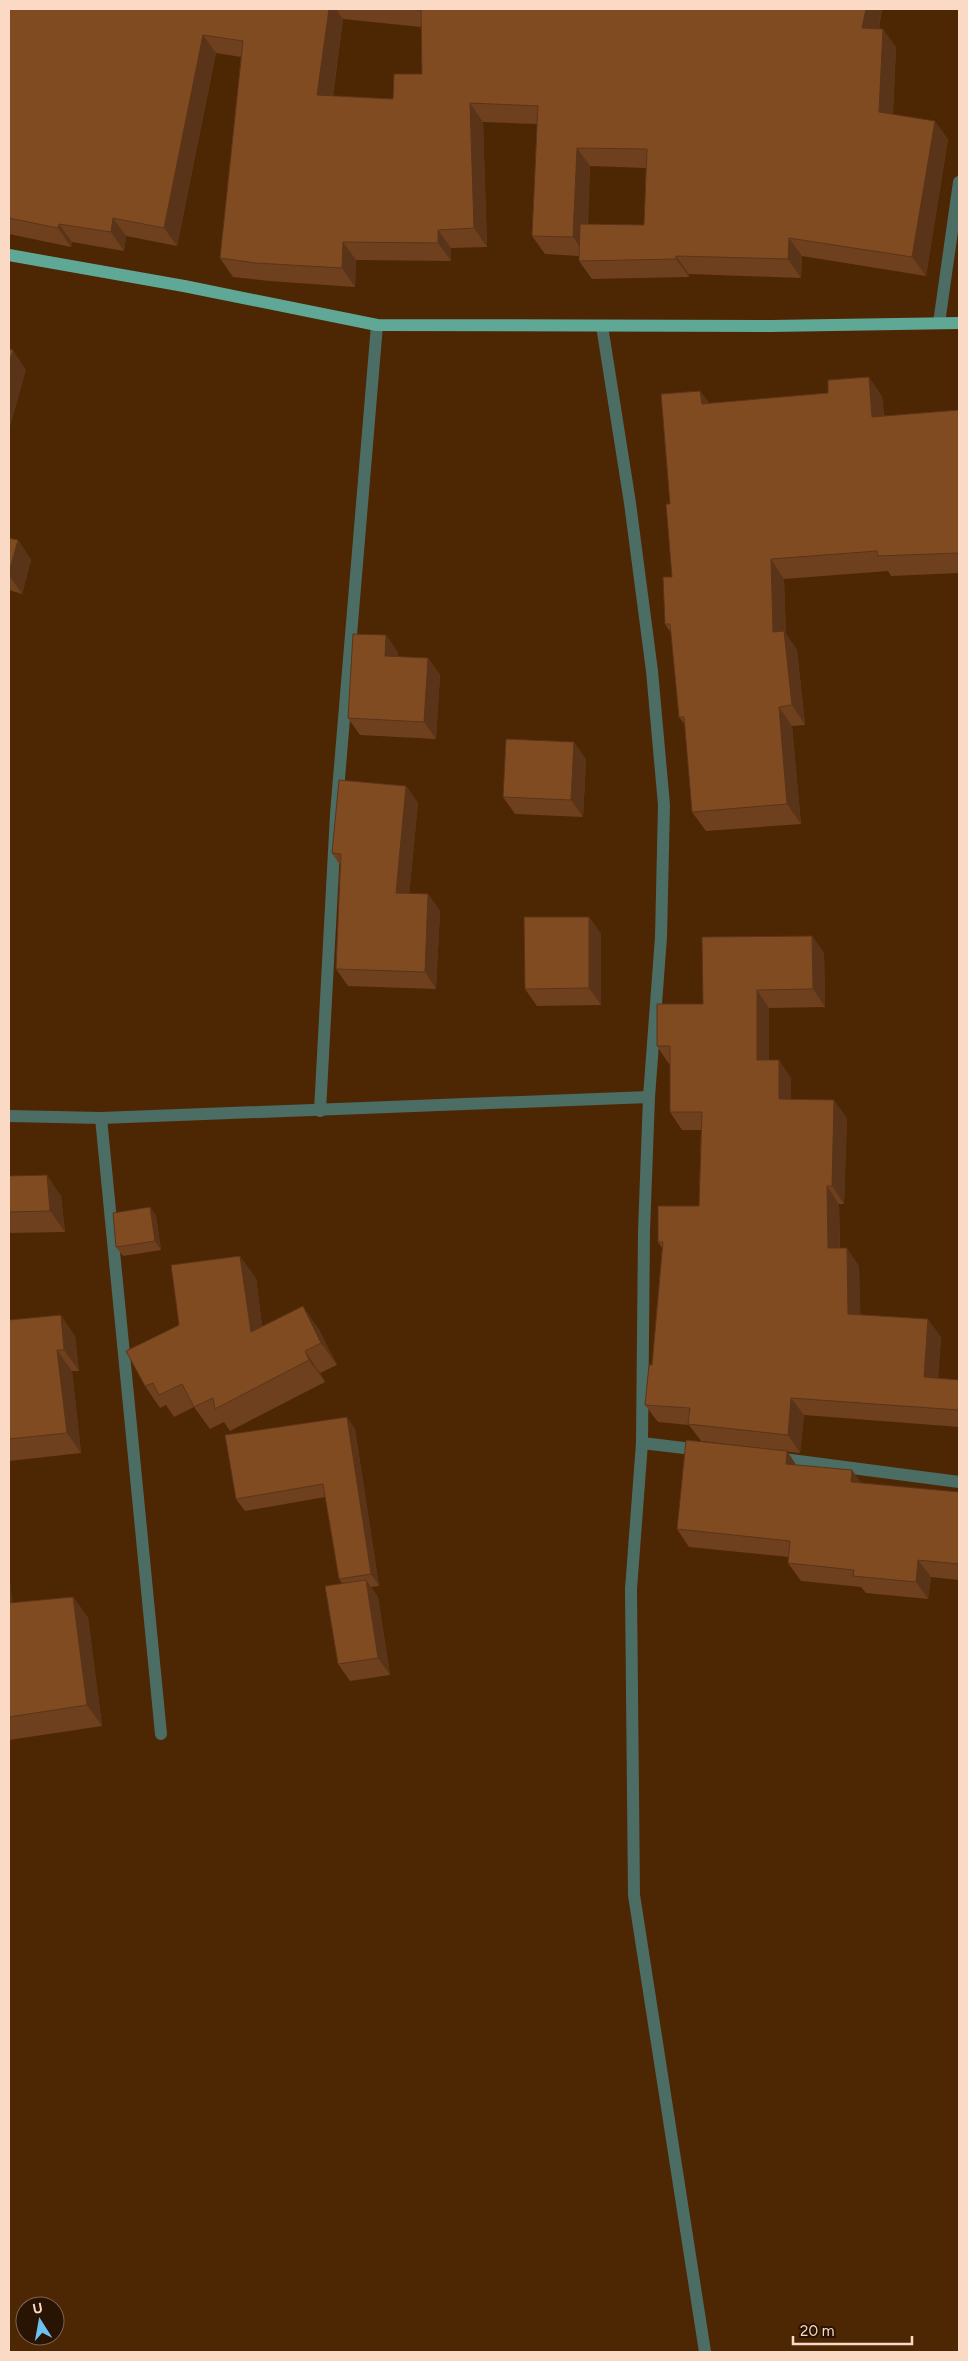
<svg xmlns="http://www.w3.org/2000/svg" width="968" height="2361" font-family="Figtree,sans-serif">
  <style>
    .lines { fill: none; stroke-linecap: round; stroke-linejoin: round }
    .service { stroke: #4c6d64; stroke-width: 12 }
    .minor { stroke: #4c6d64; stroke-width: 12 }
    .primary { stroke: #60a896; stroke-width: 12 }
    .wall { fill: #6f401d; fill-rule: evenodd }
    .shaded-wall { fill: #5a3418 }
    .building { fill: #814b22; stroke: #5a3418 }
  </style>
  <rect width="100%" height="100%" fill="#4d2604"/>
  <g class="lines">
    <g class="service">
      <polyline points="939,323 959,182"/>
      <polyline points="320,1111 336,814 377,325"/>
      <polyline points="101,1118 161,1734"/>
    </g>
    <g class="minor">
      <polyline points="602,326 630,503 652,671 664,805 661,937 649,1097 644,1231 642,1443 631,1589 634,1895 705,2352"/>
      <polyline points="9,1116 101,1118 649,1097"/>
      <polyline points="642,1443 701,1450"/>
      <polyline points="776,1458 959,1482"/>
    </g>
    <polyline class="primary" points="9,255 184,286 377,325 771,326 959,323"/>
  </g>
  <g class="wall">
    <path d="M9 9H882L879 29 896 47 893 114 948 139 926 276 802 256 801 278 689 274V277L592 279 579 261V256L545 254 532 236 537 124 483 122 487 247 451 248V261L356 260 355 287 269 281 233 277 220 258 241 57 216 53 177 246 126 236 124 251 72 242 71 247 9 234ZM343 19 421 27 422 74 393 99 333 96ZM590 166 646 168 644 225 588 224Z"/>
    <polygon points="700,391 709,403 882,396 884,416 959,410 959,573 891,576 888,571 784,579 786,634 797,650 805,725 792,726 801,824 706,831 692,812 685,725 679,717 671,633 665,624 672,577 670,504"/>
    <polygon points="9,538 18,540 31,560 22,594 9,590"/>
    <polygon points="398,652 398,657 428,658 440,675 436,739 360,735 348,718"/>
    <polygon points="586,759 583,817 515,814 503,797"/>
    <polygon points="406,786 418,803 409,893 428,894 440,911 436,989 348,986 336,969 340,865 332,853"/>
    <polygon points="589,917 601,934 601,1005 537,1006 525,989"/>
    <polygon points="812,936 824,953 825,1007 769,1008 769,1060 791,1078 791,1099 847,1118 844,1204 839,1204 840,1248 859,1266 860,1315 941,1337 938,1378 959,1380 959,1427 804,1415 800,1453 701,1441 689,1425 658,1422 645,1405 652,1365 662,1248 658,1242 699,1206 701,1130 682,1130 670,1112 670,1064 669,1064 657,1046 703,1004"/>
    <polygon points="9,1176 61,1196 65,1232 9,1233"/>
    <polygon points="150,1207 156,1216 161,1250 123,1256 116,1247"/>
    <polygon points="256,1278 262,1326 318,1328 337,1365 320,1373 325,1382 230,1431 224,1422 210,1429 194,1407 174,1417 166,1405 160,1408 145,1386 179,1325"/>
    <polygon points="9,1320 75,1336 79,1371 72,1371 81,1453 9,1461"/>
    <polygon points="355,1429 379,1586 371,1587 378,1597 390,1675 350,1681 338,1664 342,1583 339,1579 325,1497 245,1511 236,1499"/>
    <polygon points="796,1465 861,1483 959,1492 959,1580 931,1577 928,1599 866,1593 861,1587 801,1581 788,1563 789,1557 689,1547 677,1529"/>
    <polygon points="9,1571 12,1603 73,1597 88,1618 102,1726 9,1740"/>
  </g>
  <g class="shaded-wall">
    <polygon points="329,9 336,9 343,19 330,114 317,95"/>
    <polygon points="866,9 882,9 875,47 862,28"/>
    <polygon points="883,29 896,47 892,130 879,112"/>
    <polygon points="203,35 216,53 177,246 164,228"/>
    <polygon points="470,103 483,122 487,247 474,228"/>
    <polygon points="935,121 948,139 926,276 912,257"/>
    <polygon points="577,148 590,166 586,256 573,237"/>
    <polygon points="113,218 126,236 124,251 111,232"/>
    <polygon points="59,224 72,242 71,247 58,228"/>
    <polygon points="438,230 451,248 451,261 438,243"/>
    <polygon points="789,238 802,256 801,278 788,259"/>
    <polygon points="343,242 356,260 355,287 342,268"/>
    <polygon points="676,256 689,274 689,277 676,259"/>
    <polygon points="13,350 26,370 9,431 9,364"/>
    <polygon points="869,377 882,396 885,436 872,417"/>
    <polygon points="700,391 714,411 702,404"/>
    <polygon points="18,540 31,560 22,594 9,575 9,572"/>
    <polygon points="771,559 784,579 786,634 797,650 805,725 792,705 773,632"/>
    <polygon points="386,635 398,652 397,673 385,656"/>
    <polygon points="428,658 440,675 436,739 424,722"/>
    <polygon points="779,707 792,726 801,824 787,804"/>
    <polygon points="574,742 586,759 583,817 571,800"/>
    <polygon points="406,786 418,803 408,910 396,893"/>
    <polygon points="428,894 440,911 436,989 425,972"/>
    <polygon points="589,917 601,934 601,1005 589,988"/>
    <polygon points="812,936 824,953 825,1007 813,989"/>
    <polygon points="757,990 769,1008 769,1078 757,1060"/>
    <polygon points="779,1060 791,1078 791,1116 779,1099"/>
    <polygon points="834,1100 847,1118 844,1204 832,1186"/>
    <polygon points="47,1175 61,1196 65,1232 50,1211"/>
    <polygon points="827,1186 839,1204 840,1266 828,1248"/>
    <polygon points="150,1207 156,1216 161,1250 155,1241"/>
    <polygon points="847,1248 859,1266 861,1331 848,1314"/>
    <polygon points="240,1256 256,1278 266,1354 251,1332"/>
    <polygon points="303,1306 318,1328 337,1365 321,1343"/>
    <polygon points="61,1315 75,1336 79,1371 64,1350"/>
    <polygon points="928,1319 941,1337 936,1395 924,1377"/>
    <polygon points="57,1350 72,1371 81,1453 67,1433"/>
    <polygon points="305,1351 320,1373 325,1382 309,1360"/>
    <polygon points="791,1398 804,1415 800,1453 788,1435"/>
    <polygon points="347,1417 355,1429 379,1586 371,1574"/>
    <polygon points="787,1451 799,1469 786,1464"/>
    <polygon points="852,1470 865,1488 851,1482"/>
    <polygon points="918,1560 931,1577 928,1599 916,1582"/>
    <polygon points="9,1571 15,1625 9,1616"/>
    <polygon points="366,1580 378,1597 390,1675 378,1658"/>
    <polygon points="73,1597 88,1618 102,1726 87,1705"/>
  </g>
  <g class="building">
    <polygon points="9,9 329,9 317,95 393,99 394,74 422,74 421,10 408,9 866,9 862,28 883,29 879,112 935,121 912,257 789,238 788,259 676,256 676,259 579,261 580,224 644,225 647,149 577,148 573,237 532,236 538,106 470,103 474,228 438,230 438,243 343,242 342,268 256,263 220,258 243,41 203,35 164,228 113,218 111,232 59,224 58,228 9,218"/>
    <polygon points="9,349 13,350 9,364"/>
    <polygon points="869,377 872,417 959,410 959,553 878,556 877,551 771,559 773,632 784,631 792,705 779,707 787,804 692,812 684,717 679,717 670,624 665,624 663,577 672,577 666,504 670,504 661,394 700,391 702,404 769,398 828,393 828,380"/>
    <polygon points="9,538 18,540 9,572"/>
    <polygon points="353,634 386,635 385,656 428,658 424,722 348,718"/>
    <polygon points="506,739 574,742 571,800 503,797"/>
    <polygon points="339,780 406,786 396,893 428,894 425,972 336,969 341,854 332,853"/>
    <polygon points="524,917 589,917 589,988 525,989"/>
    <polygon points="812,936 813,989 757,990 757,1060 779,1060 779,1099 834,1100 832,1186 827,1186 828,1248 847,1248 848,1314 928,1319 924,1377 959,1380 959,1410 791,1398 788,1435 688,1424 690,1408 645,1405 649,1365 652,1365 663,1242 658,1242 658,1206 699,1206 702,1112 670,1112 670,1046 657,1046 657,1004 703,1004 702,937"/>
    <polygon points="47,1175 50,1211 9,1212 9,1176"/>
    <polygon points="150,1207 155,1241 116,1247 113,1213"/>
    <polygon points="240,1256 251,1332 303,1306 321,1343 305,1351 309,1360 215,1409 213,1398 194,1407 182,1384 159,1395 153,1383 145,1386 126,1351 179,1325 171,1265"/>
    <polygon points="61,1315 64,1350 57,1350 67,1433 9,1439 9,1320"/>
    <polygon points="347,1417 371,1574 339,1579 323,1484 236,1499 225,1435"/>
    <polygon points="686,1440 787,1451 786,1464 852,1470 851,1482 959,1492 959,1564 918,1560 916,1582 853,1576 854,1570 788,1563 790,1541 677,1529"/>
    <polygon points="366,1580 378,1658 338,1664 325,1586"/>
    <polygon points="73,1597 87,1705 9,1717 9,1603"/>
  </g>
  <rect width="968" height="2361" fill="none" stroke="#fadac5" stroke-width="20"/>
  <g transform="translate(40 2321) rotate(349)"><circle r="24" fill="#291303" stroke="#7d6351"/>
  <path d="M0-4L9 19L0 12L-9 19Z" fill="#6dc2f3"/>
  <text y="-8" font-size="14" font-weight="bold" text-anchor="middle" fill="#fadac5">U</text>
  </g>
  <path d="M793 2336v8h119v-8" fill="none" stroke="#fadac5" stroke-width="2.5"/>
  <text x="800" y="2336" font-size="15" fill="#fadac5" stroke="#291303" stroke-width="4" paint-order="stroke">20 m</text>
</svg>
